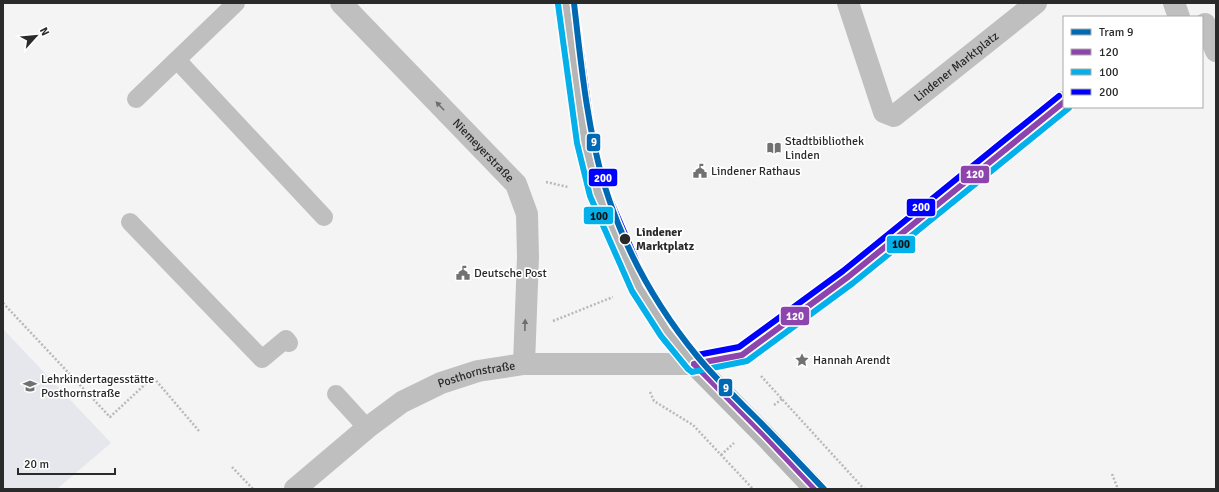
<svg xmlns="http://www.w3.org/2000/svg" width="1219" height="492" font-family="Signika,sans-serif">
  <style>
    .built { fill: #e6e7ed }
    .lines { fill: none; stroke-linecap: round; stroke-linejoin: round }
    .path { stroke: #b9b9ba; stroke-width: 2.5; stroke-dasharray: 2 2; stroke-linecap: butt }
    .lane { stroke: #bfbfbf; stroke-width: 18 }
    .street { stroke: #bfbfbf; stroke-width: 22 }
    .secondary { stroke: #b5b5b5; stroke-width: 22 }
    .bus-1-casing { stroke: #fff; stroke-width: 9 }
    .bus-2-casing { stroke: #fff; stroke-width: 9 }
    .bus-3-casing { stroke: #fff; stroke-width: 9 }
    .bus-1 { stroke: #8e44ad; stroke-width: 6 }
    .bus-2 { stroke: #04b0ea; stroke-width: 6 }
    .bus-3 { stroke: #00f; stroke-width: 6 }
    .tram-1-casing { stroke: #fff; stroke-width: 9 }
    .tram-1 { stroke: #0069b4; stroke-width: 6 }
    .oneway { fill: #6d6d6e }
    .stop-dot { fill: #2a2a2b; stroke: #fff; stroke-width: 1.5 }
    .labels { text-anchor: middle; stroke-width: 3.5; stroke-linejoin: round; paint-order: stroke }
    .street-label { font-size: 12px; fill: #2a2a2b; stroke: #fff }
    .poi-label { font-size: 12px; fill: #2a2a2b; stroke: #fff; text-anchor: start }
    .stop-label { font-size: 12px; font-weight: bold; fill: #2a2a2b; stroke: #fff; text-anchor: start }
    .line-badge { stroke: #fff; stroke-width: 1.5 }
    .badge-label { font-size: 11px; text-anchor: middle; font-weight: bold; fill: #fff }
    .pale-badge-label { font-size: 11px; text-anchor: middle; font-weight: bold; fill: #111 }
  </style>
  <rect width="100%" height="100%" fill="#f4f4f5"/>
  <polygon class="built" points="3,329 111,443 57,489 3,489"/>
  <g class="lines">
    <g class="path">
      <polyline points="546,182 568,187"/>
      <polyline points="3,303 110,417 153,377 199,431"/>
      <polyline points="553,321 613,297"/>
      <polyline points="761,376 864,489"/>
      <polyline points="650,392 654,401 693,425 753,489"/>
      <polyline points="774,405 782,399"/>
      <polyline points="721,455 734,443"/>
      <polyline points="232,467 253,489"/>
      <polyline points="1112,474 1118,489"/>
    </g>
    <g class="lane">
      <polyline points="177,60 324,217"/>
      <polyline points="136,99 236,3"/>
      <polyline points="130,222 262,359 286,339 289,343"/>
      <polyline points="336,394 367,428"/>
    </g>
    <g class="street">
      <path id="s1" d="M341 3 516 184 527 214 528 257 524 364"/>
      <path id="s2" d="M848 3 884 112 894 116 1036 3"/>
      <polyline points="1174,3 1179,17"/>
      <polyline points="1205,24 1216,51"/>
      <path id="s3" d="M295 489 367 428 402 402 441 383 478 371 524 364H694L742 355 848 277 1064 102"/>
    </g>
    <polyline class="secondary" points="566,3 585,142 598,193 639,287 668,332 694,364 764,435 815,489"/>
    <defs>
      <g id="bus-1">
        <polyline points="694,364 742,355 848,277 1064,102"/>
        <polyline points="694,364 764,435 815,489"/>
      </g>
      <polyline id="bus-2" points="558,4 577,143 590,196 632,291 661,336 688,369 692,372 747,361 853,283 1069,108"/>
      <polyline id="bus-3" points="574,3 593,140 606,190 646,283 674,327 697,355 739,347 843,271 1059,96"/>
    </defs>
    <use href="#bus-1" class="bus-1-casing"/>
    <use href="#bus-2" class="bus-2-casing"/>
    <use href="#bus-3" class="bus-3-casing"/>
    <use href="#bus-1" class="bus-1"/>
    <use href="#bus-2" class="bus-2"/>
    <use href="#bus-3" class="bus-3"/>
    <defs>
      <path id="tram-1" d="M574 3C581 64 587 126 604 184 623 246 656 306 697 356 714 377 734 396 753 415 777 439 800 464 824 489"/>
    </defs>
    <use href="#tram-1" class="tram-1-casing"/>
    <use href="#tram-1" class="tram-1"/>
  </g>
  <defs><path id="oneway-solid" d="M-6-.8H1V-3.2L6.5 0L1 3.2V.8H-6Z"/></defs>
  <g class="oneway">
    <use href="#oneway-solid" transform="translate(440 106) rotate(-134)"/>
    <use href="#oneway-solid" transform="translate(525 325) rotate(-88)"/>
  </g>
  <defs>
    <symbol id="library-bare" viewBox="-9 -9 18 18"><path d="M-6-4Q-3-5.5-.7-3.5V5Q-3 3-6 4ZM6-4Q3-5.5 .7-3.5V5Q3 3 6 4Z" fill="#717172" stroke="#fff" stroke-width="2.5" paint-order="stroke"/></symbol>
    <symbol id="civic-bare" viewBox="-9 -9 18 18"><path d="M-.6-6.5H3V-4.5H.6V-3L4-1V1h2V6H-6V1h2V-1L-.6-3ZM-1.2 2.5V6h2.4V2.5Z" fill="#717172" stroke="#fff" stroke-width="2.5" paint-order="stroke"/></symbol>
    <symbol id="sight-bare" viewBox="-9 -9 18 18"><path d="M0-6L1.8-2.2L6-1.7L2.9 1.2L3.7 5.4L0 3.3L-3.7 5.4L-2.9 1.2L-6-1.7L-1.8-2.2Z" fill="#717172" stroke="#fff" stroke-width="2.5" paint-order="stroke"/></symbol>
    <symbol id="school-bare" viewBox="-9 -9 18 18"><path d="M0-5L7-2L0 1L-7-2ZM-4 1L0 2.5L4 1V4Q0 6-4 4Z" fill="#717172" stroke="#fff" stroke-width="2.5" paint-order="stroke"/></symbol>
  </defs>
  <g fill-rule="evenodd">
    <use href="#library-bare" x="764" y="138" width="20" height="20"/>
    <use href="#civic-bare" x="690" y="161" width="20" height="20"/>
    <use href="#civic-bare" x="453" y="263" width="20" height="20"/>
    <use href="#sight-bare" x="792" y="350" width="20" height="20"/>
    <use href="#school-bare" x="20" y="376" width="20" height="20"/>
  </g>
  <circle class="stop-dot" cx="625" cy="239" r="6"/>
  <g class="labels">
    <g class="street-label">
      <text dy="4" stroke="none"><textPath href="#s2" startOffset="205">Lindener Marktplatz</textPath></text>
      <text dy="4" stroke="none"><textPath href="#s1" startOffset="205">Niemeyerstraße</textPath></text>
      <text dy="4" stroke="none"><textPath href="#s3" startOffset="218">Posthornstraße</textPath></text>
    </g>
    <g class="poi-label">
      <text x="785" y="145">Stadtbibliothek<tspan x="785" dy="14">Linden</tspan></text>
      <text x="711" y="175">Lindener Rathaus</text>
      <text x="474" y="277">Deutsche Post</text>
      <text x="813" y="364">Hannah Arendt</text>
      <text x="41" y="383">Lehrkindertagesstätte<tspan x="41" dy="14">Posthornstraße</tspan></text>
    </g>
    <g class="stop-label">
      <text x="636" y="236">Lindener<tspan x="636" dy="14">Marktplatz</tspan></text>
    </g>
  </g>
  <g class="line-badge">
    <rect x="586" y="133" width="15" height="19" rx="4" fill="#0069b4"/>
    <rect x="960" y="165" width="30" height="19" rx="4" fill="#8e44ad"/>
    <rect x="588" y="168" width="30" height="19" rx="4" fill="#00f"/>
    <rect x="906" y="198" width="30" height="19" rx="4" fill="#00f"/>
    <rect x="583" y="206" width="31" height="19" rx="4" fill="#04b0ea"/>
    <rect x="886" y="235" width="30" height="19" rx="4" fill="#04b0ea"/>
    <rect x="780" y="306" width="30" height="20" rx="4" fill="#8e44ad"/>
    <rect x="718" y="378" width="15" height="19" rx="4" fill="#0069b4"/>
  </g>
  <g class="badge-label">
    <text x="594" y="146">9</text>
    <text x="975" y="178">120</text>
    <text x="603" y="182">200</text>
    <text x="921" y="211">200</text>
    <text x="795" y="320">120</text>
    <text x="726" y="392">9</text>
  </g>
  <g class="pale-badge-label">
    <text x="599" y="220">100</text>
    <text x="901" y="248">100</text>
  </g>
  <rect width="1219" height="492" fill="none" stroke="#2a2a2b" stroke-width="8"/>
  <rect x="1063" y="16" width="140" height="92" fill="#ffffff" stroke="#aaaaaa"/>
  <rect x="1071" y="29" width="20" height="6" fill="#0069b4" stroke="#aaaaaa"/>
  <text x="1099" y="36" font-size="12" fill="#2a2a2b">Tram 9</text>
  <rect x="1071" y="49" width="20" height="6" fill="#8e44ad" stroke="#aaaaaa"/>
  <text x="1099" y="56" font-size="12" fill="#2a2a2b">120</text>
  <rect x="1071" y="69" width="20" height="6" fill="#04b0ea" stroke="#aaaaaa"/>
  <text x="1099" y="76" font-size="12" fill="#2a2a2b">100</text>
  <rect x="1071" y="89" width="20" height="6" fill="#0000ff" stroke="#aaaaaa"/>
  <text x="1099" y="96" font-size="12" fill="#2a2a2b">200</text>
  <g transform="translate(36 36) rotate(63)" stroke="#ffffff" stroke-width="3" paint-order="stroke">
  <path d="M0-3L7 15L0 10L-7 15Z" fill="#2a2a2b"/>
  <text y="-6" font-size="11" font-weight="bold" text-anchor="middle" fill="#2a2a2b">N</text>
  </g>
  <path d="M18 468v6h97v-6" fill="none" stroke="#2a2a2b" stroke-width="2"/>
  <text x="24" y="468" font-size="12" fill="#2a2a2b" stroke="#ffffff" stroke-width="3" paint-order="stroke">20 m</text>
</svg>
